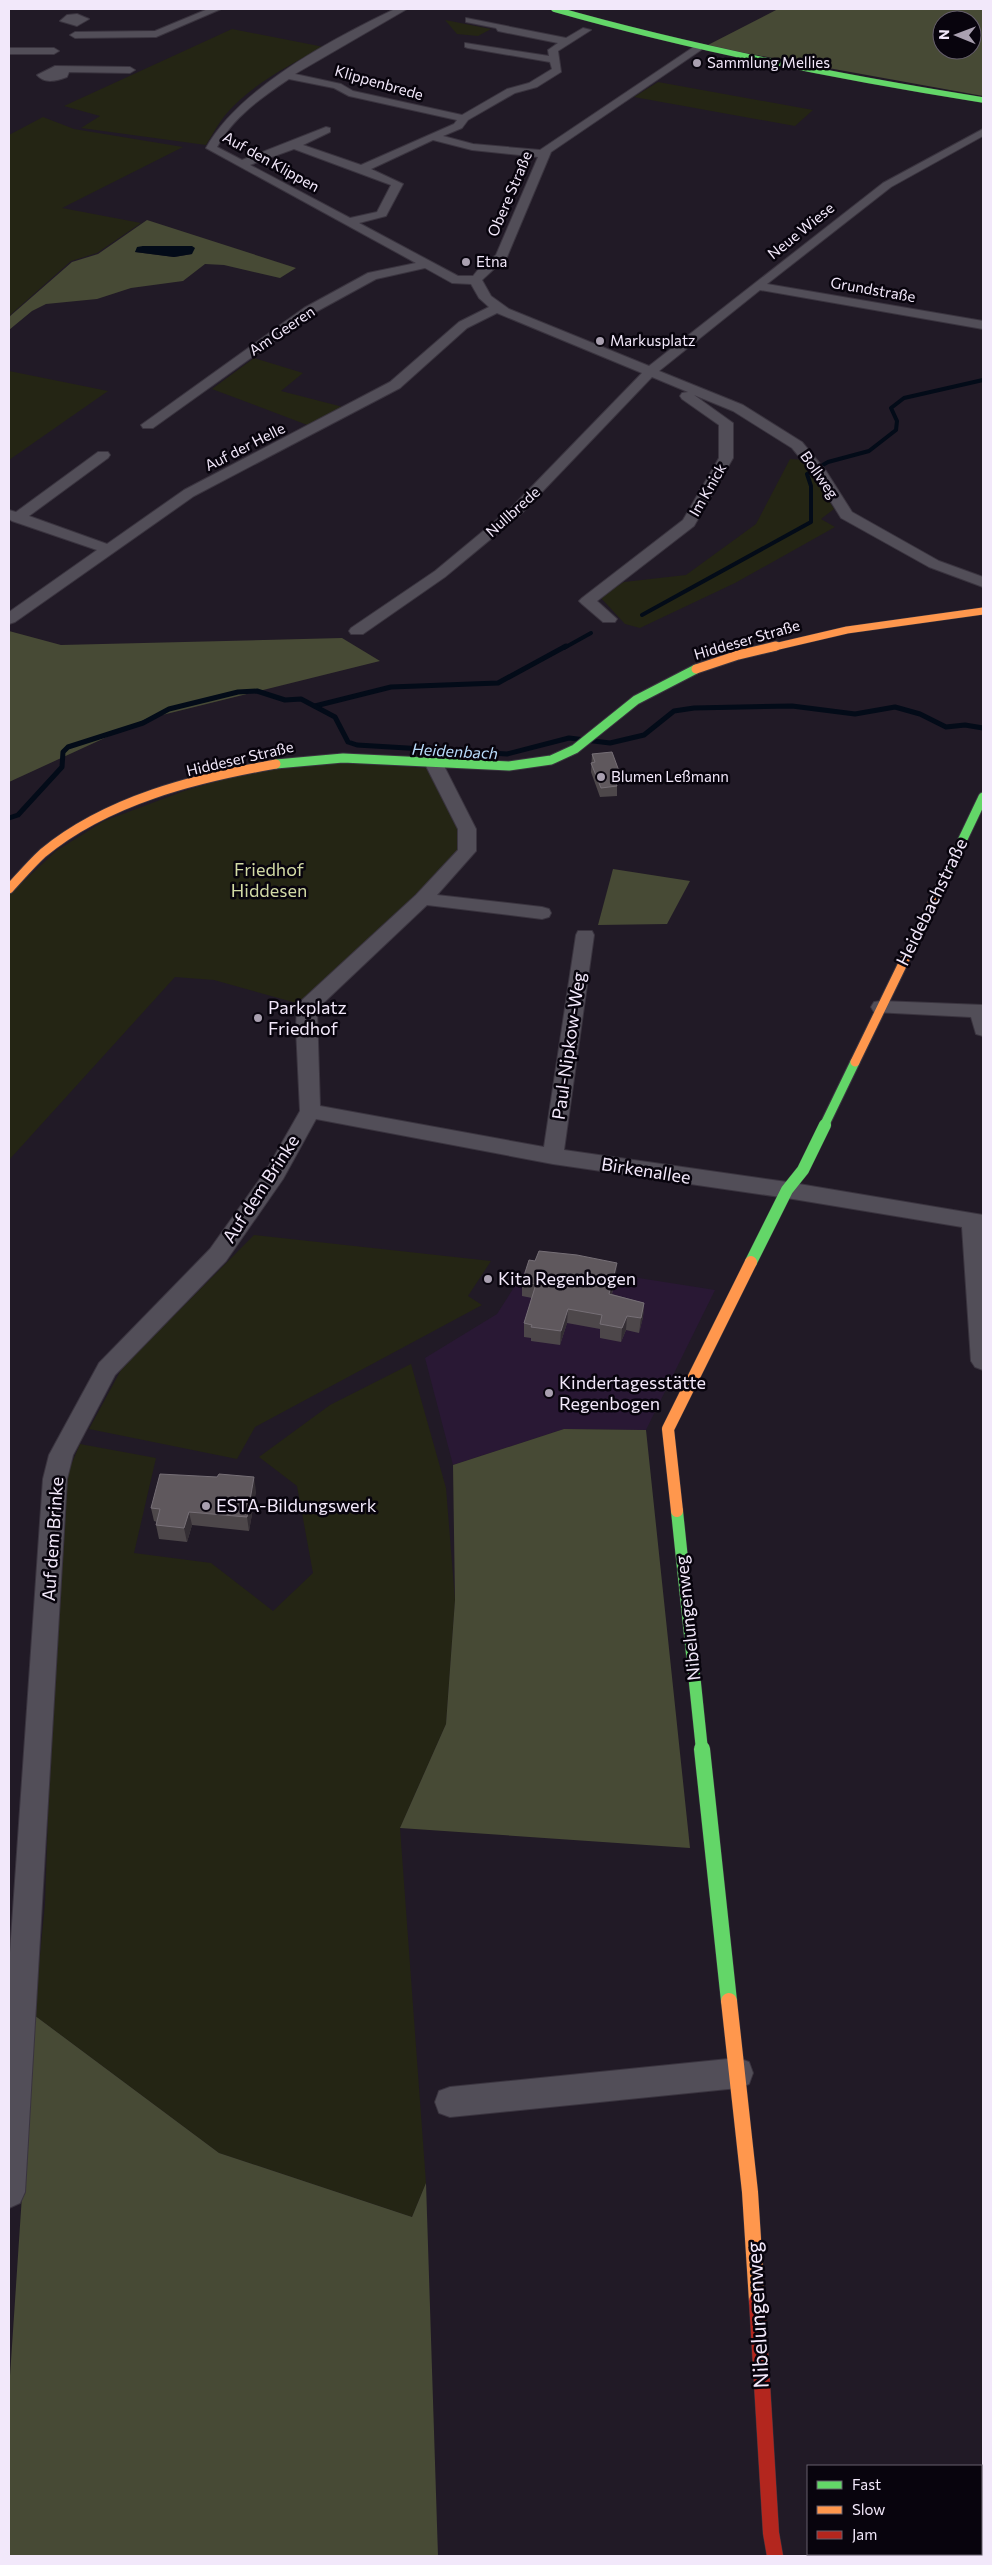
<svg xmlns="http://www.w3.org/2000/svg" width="992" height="2565" font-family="Commissioner,sans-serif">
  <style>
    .built { fill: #291834 }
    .green { fill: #242514 }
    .forest { fill: #474a35; fill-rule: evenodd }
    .water { fill: #030b18 }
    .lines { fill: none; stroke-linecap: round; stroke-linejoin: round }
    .stream-far1 { stroke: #030b18; stroke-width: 4 }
    .stream { stroke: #030b18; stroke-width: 5 }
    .street-casing { stroke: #3a343f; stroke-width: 2 }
    .fast-far3-casing { stroke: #3a343f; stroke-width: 6 }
    .fast-far2-casing { stroke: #3a343f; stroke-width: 11 }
    .fast-far1-casing { stroke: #3a343f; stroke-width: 13 }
    .fast-casing { stroke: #3a343f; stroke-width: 17 }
    .slow-far3-casing { stroke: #3a343f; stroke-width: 8 }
    .slow-far2-casing { stroke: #3a343f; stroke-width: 11 }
    .slow-far1-casing { stroke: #3a343f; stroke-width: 13 }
    .slow-casing { stroke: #3a343f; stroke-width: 17 }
    .jam-casing { stroke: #3a343f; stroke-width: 17 }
    .street { fill: #524e58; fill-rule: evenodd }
    .fast-far3 { stroke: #63d668; stroke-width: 5.5 }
    .fast-far2 { stroke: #63d668; stroke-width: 9 }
    .fast-far1 { stroke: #63d668; stroke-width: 12 }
    .fast { stroke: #63d668; stroke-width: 16 }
    .slow-far3 { stroke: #ff974d; stroke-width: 7 }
    .slow-far2 { stroke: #ff974d; stroke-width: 9 }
    .slow-far1 { stroke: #ff974d; stroke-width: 12 }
    .slow { stroke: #ff974d; stroke-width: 16 }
    .jam { stroke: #b3261e; stroke-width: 16 }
    .wall { fill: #4d474a }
    .shaded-wall { fill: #342e34 }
    .building { fill: #5f585d; stroke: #766f76 }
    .poi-dot { fill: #a9a0b0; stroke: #08040d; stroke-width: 2 }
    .labels { text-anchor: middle; stroke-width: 5; stroke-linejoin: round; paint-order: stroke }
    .far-poi-label { font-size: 15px; fill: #f2e8fa; stroke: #08040d; text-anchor: start }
    .far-street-label { font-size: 15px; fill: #f2e8fa; stroke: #08040d }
    .far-water-label { font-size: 16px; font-style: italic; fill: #b9dcfb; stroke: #08040d }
    .park-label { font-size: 18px; fill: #d2daa5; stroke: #08040d }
    .street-label { font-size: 18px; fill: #f2e8fa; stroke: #08040d }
    .poi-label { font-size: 18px; fill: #f2e8fa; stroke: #08040d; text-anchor: start }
    .near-street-label { font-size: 21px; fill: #f2e8fa; stroke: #08040d }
  </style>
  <rect width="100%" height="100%" fill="#211a26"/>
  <polygon class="built" points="531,1261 715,1290 646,1430 564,1429 453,1465 425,1358 497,1314"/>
  <g class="green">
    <polygon points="445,20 491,29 478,36 457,34"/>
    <path d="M232 29 324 47C289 65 254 83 227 113 219 122 213 134 206 145L81 128 100 116 64 106Z"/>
    <polygon points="658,82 813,110 795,126 634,97"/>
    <polygon points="43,117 74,129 183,147 62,208 141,223 97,253 71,261 9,316 9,135"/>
    <polygon points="254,358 303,373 281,391 343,407 310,426 212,389"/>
    <polygon points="9,371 108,391 9,460"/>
    <polygon points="790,459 804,460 834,509 821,519 835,527 735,583 640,628 625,624 600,597 624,582 686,575 756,524"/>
    <polygon points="328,762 426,768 461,830 459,853 300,1004 214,980 175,977 9,1160 9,895 56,851 104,821 184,791 258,769"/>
    <polygon points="254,1235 491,1261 468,1296 482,1305 255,1427 237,1459 89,1429 122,1368"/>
    <polygon points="411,1364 446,1488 455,1600 446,1724 400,1828 426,2183 412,2217 219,2153 34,2015 45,1904 59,1493 80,1444 156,1458 134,1553 211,1563 273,1611 313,1573 297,1486 259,1457 330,1405"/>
  </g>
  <g class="forest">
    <path d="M778 9H983V96L706 46ZM942 20H972V50H942Z"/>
    <path d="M147 220 296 268 280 278 224 265 205 264 183 281 131 288 97 299 46 304 32 311 9 330V317L72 262 98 254ZM143 246 173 247 192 254 174 257 135 252Z"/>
    <polygon points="9,631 61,645 342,638 380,661 146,719 9,782"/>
    <polygon points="613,869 690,881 667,924 598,925"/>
    <polygon points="564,1429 646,1430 690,1848 400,1828 446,1724 455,1600 453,1465"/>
    <polygon points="34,2015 219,2153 412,2217 426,2183 438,2556 9,2556 9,2391"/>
  </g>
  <polygon class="water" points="143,246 192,246 195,248 192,254 174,257 135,252 137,247"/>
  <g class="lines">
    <g class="stream-far1">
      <polyline points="642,615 811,522 811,486 807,474 828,462 869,451 896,430 897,421 891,408 904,398 983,380"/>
      <polyline points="564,648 591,633"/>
    </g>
    <g class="stream">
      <polyline points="315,706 391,687 498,683 566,646"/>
      <polyline points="9,818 18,815 62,767 63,752 68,747 143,723 169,709 238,692 257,691 285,700 301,699 335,717 348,742 357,745 507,754 569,738 610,743 644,735 674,711 694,708 792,706 855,714 895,707 920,714 946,727 965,725 983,728"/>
    </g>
    <defs>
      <g id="street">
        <polygon points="208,9 221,9 156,37 75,38 70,35 75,32 155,31"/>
        <path d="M395 9H407L295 74 341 84 353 91 462 115 507 89 529 83 552 69 550 62 468 48 465 47V43L549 56 548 50 558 43 498 31 496 28 466 22V18L566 38 583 28 591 30 558 51 561 72 537 87 515 93 468 120 462 128 443 136 473 144 540 150 695 46H701V50L551 152 507 257 482 280 491 296 509 309 649 366 883 183 983 129V136L891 187 767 284 983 321V329L760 290 659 371 743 405 802 442 826 471 852 512 939 561 983 577V587L929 567 841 518 815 476 792 448 733 411 694 395 733 423V458L694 526 597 601 617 619 615 622H603L582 604 579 601 582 598 683 520 719 458V425L682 399 680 396 682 393 688 392 652 377 521 514 445 577 363 634H351L349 631 351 628 435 571 511 508 642 373 497 313 467 328 400 388 194 496 15 622 9 624V612L97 550 12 521 9 519V510L16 512 98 452H108L110 455 108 458 29 516 107 544 184 490 390 382 459 322 489 307 479 298 471 284 452 283 425 268 376 279 312 314 153 428H143L141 425 304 308 368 273 416 263 206 148C239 88 334 38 395 9ZM289 79 334 88 349 96 457 120 454 124 361 165 303 145 330 132V128L326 127 242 160 217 147C233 117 261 98 289 79ZM433 140 472 150 538 157 496 255 481 266 473 276H458L359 223 386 216 403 184 371 169ZM294 149 391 185 377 212 350 218 250 165Z"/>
        <polygon points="77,14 89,19 77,26 60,21 67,15"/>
        <polygon points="9,48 54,48 59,51 54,54 9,54"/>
        <path d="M55 66 130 67 135 70 130 73 69 72 67 77C56 81 45 84 37 75Z"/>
        <polygon points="433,757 439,758 442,762 476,829 476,851 437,895 542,907 549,909 551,913 549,917 542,919 427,905 317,1009 320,1106 544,1147 576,935 578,931 592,931 594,935 564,1150 787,1182 983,1215 983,1370 975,1367 971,1361 962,1227 787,1198 553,1164 316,1119 283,1179 226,1261 115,1375 73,1455 67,1479 25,2192 20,2203 9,2208 9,1967 43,1479 49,1455 99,1363 210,1249 267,1169 300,1111 296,1028 297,1007 300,1002 416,895 458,850 458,829 424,762 427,758"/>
        <polygon points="881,1001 983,1005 983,1036 976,1034 971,1017 874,1012 871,1007 874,1002"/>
        <polygon points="738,2058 749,2062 753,2073 749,2084 738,2088 450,2117 439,2113 435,2102 439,2091 450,2087"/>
      </g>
      <path id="fast-far3" d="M554 9C695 49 838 77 983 100"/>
      <g id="fast-far2">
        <polyline points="276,764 343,758 509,766 551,760 575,749 636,700 696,669"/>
        <polyline points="942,883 983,797"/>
        <polyline points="824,1126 855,1062"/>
      </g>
      <g id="fast-far1">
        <polyline points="751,1262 787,1190 803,1170 825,1125"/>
        <polyline points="677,1511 702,1750"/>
      </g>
      <polyline id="fast" points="702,1749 729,2001"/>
      <polyline id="slow-far3" points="770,648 847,630 983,611"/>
      <g id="slow-far2">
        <polyline points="696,669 738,655 776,646"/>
        <path d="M9 889C20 877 31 864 43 853 107 800 196 778 276 764"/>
        <polyline points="855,1062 942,883"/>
      </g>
      <polyline id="slow-far1" points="677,1511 668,1429 751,1262"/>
      <polyline id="slow" points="729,2001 750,2192 757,2301"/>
      <polyline id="jam" points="757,2301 771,2533 775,2556"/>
    </defs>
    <use href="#street" class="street-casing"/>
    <use href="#fast-far3" class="fast-far3-casing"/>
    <use href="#fast-far2" class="fast-far2-casing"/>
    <use href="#fast-far1" class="fast-far1-casing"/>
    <use href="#fast" class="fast-casing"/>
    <use href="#slow-far3" class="slow-far3-casing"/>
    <use href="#slow-far2" class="slow-far2-casing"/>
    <use href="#slow-far1" class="slow-far1-casing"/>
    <use href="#slow" class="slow-casing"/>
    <use href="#jam" class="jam-casing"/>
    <use href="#street" class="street"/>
    <use href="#fast-far3" class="fast-far3"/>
    <use href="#fast-far2" class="fast-far2"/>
    <use href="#fast-far1" class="fast-far1"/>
    <use href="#fast" class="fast"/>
    <use href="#slow-far3" class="slow-far3"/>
    <use href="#slow-far2" class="slow-far2"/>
    <use href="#slow-far1" class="slow-far1"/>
    <use href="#slow" class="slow"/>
    <use href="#jam" class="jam"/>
  </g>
  <g class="wall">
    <polygon points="592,754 619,771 619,781 616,781 617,786 617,796 600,797 591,772"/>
    <polygon points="616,1277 612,1294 644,1303 643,1317 639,1333 626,1330 621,1342 600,1338 600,1329 567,1323 560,1345 531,1341 531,1338 524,1337 524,1323 532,1298 522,1296 522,1282"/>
    <polygon points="256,1491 249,1531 192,1525 187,1542 159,1539 156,1525 157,1522 154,1521 151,1508"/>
  </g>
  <g class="shaded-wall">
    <polygon points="617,1263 616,1277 608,1308 609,1294"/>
    <polygon points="644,1303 643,1317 639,1333 641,1318"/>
    <polygon points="568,1309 567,1323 560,1345 561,1331"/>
    <polygon points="627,1316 626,1330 621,1342 622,1328"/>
    <polygon points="254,1477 256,1491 249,1531 247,1517"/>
    <polygon points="189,1512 192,1525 187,1542 184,1528"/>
  </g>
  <g class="building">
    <polygon points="612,752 619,771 612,772 617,786 601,788 591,763 595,762 592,754"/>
    <polygon points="539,1251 577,1255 617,1263 609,1294 644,1303 641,1318 627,1316 622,1328 600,1324 602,1315 568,1309 561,1331 531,1327 532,1325 524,1323 536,1284 522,1282 529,1260 535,1261"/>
    <polygon points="160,1474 217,1477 219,1474 254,1477 247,1517 189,1512 184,1528 156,1525 160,1509 151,1508"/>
  </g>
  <g class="poi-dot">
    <circle cx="697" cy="63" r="5"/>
    <circle cx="466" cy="262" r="5"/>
    <circle cx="600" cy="341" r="5"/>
    <circle cx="601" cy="777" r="5"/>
    <circle cx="258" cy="1018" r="5"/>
    <circle cx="488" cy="1279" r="5"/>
    <circle cx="549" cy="1393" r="5"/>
    <circle cx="206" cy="1506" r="5"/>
  </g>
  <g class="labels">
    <g class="far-poi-label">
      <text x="707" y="68">Sammlung Mellies</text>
      <text x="476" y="267">Etna</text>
      <text x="610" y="346">Markusplatz</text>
      <text x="611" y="782">Blumen Leßmann</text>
    </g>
    <g class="far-street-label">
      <text transform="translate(379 83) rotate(16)" y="5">Klippenbrede</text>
      <text transform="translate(271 162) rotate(29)" y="5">Auf den Klippen</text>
      <text transform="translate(510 194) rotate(-67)" y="5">Obere Straße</text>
      <text transform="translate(801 231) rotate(-39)" y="5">Neue Wiese</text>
      <text transform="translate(873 290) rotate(10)" y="5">Grundstraße</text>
      <text transform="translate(282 331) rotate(-34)" y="5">Am Geeren</text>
      <text transform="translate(245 447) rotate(-27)" y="5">Auf der Helle</text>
      <text transform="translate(819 475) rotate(55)" y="5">Bollweg</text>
      <text transform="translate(708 490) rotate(-60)" y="5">Im Knick</text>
      <text transform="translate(513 512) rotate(-42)" y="5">Nullbrede</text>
      <text transform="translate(747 640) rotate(-16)" y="5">Hiddeser Straße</text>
      <text transform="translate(240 759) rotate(-13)" y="5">Hiddeser Straße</text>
    </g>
    <g class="far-water-label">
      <text transform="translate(455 751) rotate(3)" y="6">Heidenbach</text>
    </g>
    <g class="park-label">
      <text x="269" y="876">Friedhof<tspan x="269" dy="21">Hiddesen</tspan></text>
    </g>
    <g class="street-label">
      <text transform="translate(932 902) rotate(-64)" y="6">Heidebachstraße</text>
      <text transform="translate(569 1046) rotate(-82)" y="6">Paul-Nipkow-Weg</text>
      <text transform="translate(646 1171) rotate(9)" y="6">Birkenallee</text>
      <text transform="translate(261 1189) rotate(-57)" y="6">Auf dem Brinke</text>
      <text transform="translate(53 1539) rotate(-86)" y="6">Auf dem Brinke</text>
      <text transform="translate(688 1618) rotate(-96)" y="6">Nibelungenweg</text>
    </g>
    <g class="poi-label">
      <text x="268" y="1014">Parkplatz<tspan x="268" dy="21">Friedhof</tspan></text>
      <text x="498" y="1285">Kita Regenbogen</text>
      <text x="559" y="1389">Kindertagesstätte<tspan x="559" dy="21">Regenbogen</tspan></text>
      <text x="216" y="1512">ESTA-Bildungswerk</text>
    </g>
    <g class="near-street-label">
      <text transform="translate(758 2315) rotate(-93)" y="7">Nibelungenweg</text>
    </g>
  </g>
  <rect width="992" height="2565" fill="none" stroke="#f2e8fa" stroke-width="20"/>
  <rect x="807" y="2465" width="175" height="90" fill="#08040d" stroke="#665f6c"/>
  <rect x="817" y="2481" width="25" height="8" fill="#63d668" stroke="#665f6c"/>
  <text x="852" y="2490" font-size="15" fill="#f2e8fa">Fast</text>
  <rect x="817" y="2506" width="25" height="8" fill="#ff974d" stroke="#665f6c"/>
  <text x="852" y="2515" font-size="15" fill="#f2e8fa">Slow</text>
  <rect x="817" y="2531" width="25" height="8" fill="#b3261e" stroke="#665f6c"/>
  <text x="852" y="2540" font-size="15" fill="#f2e8fa">Jam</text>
  <g transform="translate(957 35) rotate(271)"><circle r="24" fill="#08040d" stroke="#665f6c"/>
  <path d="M0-4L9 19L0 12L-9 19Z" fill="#a9a0b0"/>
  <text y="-8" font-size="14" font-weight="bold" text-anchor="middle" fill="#f2e8fa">N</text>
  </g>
</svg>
